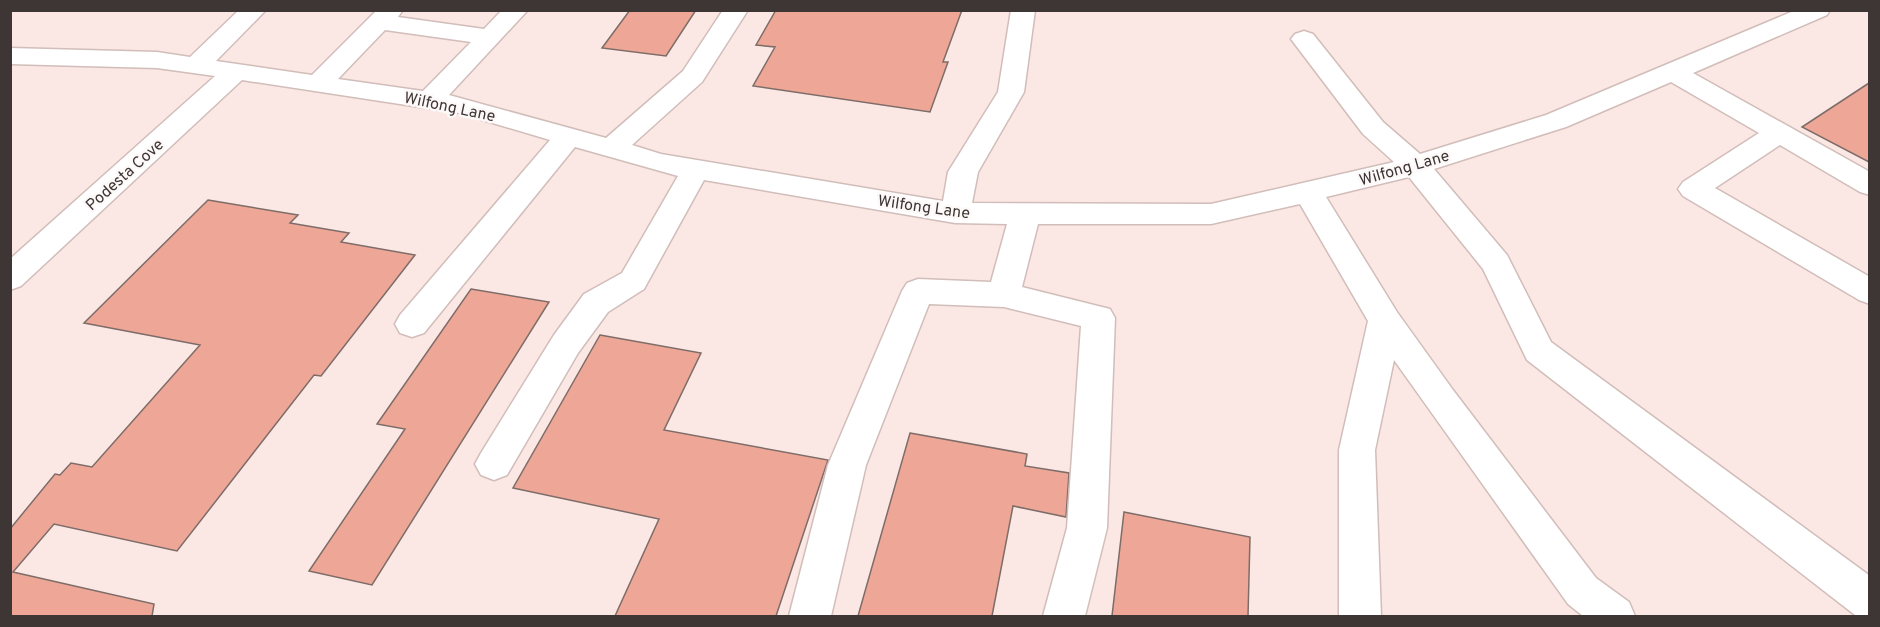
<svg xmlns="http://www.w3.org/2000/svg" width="1880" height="627" font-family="Overpass,sans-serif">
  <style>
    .building { fill: #eea797; stroke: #7d6c68; stroke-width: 1.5 }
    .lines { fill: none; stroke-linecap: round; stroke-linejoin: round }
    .minor-casing { stroke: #d1bdb9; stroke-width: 3 }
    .minor { fill: #fff; fill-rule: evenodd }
    .labels { text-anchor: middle; stroke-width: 5; stroke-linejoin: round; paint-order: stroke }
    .street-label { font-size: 16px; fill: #3e3634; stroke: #fdf9f8 }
  </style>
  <rect width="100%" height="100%" fill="#fbe7e3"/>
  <g class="building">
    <polygon points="630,10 696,10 666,56 602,48"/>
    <polygon points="776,10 962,10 943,62 948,62 930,112 753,86 775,47 756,45"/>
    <polygon points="1869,83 1869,162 1802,127"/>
    <polygon points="208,200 298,215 290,223 349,233 341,242 415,255 321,376 314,375 177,551 54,524 13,572 154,604 152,616 10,616 10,529 55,474 60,475 71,463 92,467 200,345 84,323"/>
    <polygon points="471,289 549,302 372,585 309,571 405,429 377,424"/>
    <polygon points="600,335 701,353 664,430 828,460 776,616 615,616 659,519 513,488"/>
    <polygon points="910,433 1027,454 1025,466 1069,473 1066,517 1013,506 992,616 858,616"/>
    <polygon points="1124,512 1250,537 1248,616 1112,616"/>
  </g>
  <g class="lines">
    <defs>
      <path id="minor" d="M239 10H266L216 61 312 75 377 10H403L398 17 484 29 502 10H528L449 95 606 138 683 71 723 10H748L702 82 632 145 661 154 943 201 948 172 998 92 1011 10H1035L1024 92 978 172 972 203 1211 204 1394 162 1363 134 1291 39 1295 34 1304 31 1313 34 1383 122 1420 154 1546 115 1796 10H1830L1827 15 1693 73 1870 172V195L1860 192 1780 145 1715 188 1870 277V304L1859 300 1683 196 1678 189 1683 182 1759 133 1671 82 1566 127 1434 169 1507 255 1551 342 1870 576V616L1855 615 1527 360 1483 269 1409 177 1326 197 1397 312 1453 390 1596 578 1629 602 1635 616H1583L1568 604 1394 360 1375 450 1381 616H1339V450L1368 321 1300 204 1211 224H1038L1022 287 1110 309 1115 318 1107 528 1085 616H1043L1067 528 1081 326 1004 307 929 304 866 465 831 616H789L828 465 902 291 907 283 918 279 991 282 1007 224 955 223 704 180 644 289 608 312 578 353 507 475 494 480 481 475 475 464 481 453 554 335 584 294 622 273 678 176 575 147 424 333 412 337 400 333 395 324 400 315 550 140 459 113 242 80 21 286 10 290V259L215 76 157 68 10 64V48L157 52 190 57ZM385 30 471 42 423 91 338 79Z"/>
    </defs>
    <use href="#minor" class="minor-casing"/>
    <use href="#minor" class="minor"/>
  </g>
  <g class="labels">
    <g class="street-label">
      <text transform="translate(450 106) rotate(12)" y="6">Wilfong Lane</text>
      <text transform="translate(1404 167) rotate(-16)" y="6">Wilfong Lane</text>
      <text transform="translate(124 174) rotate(-42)" y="6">Podesta Cove</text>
      <text transform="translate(924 206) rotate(8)" y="6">Wilfong Lane</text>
    </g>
  </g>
  <rect width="1880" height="627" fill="none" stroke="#3e3634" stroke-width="24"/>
</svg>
